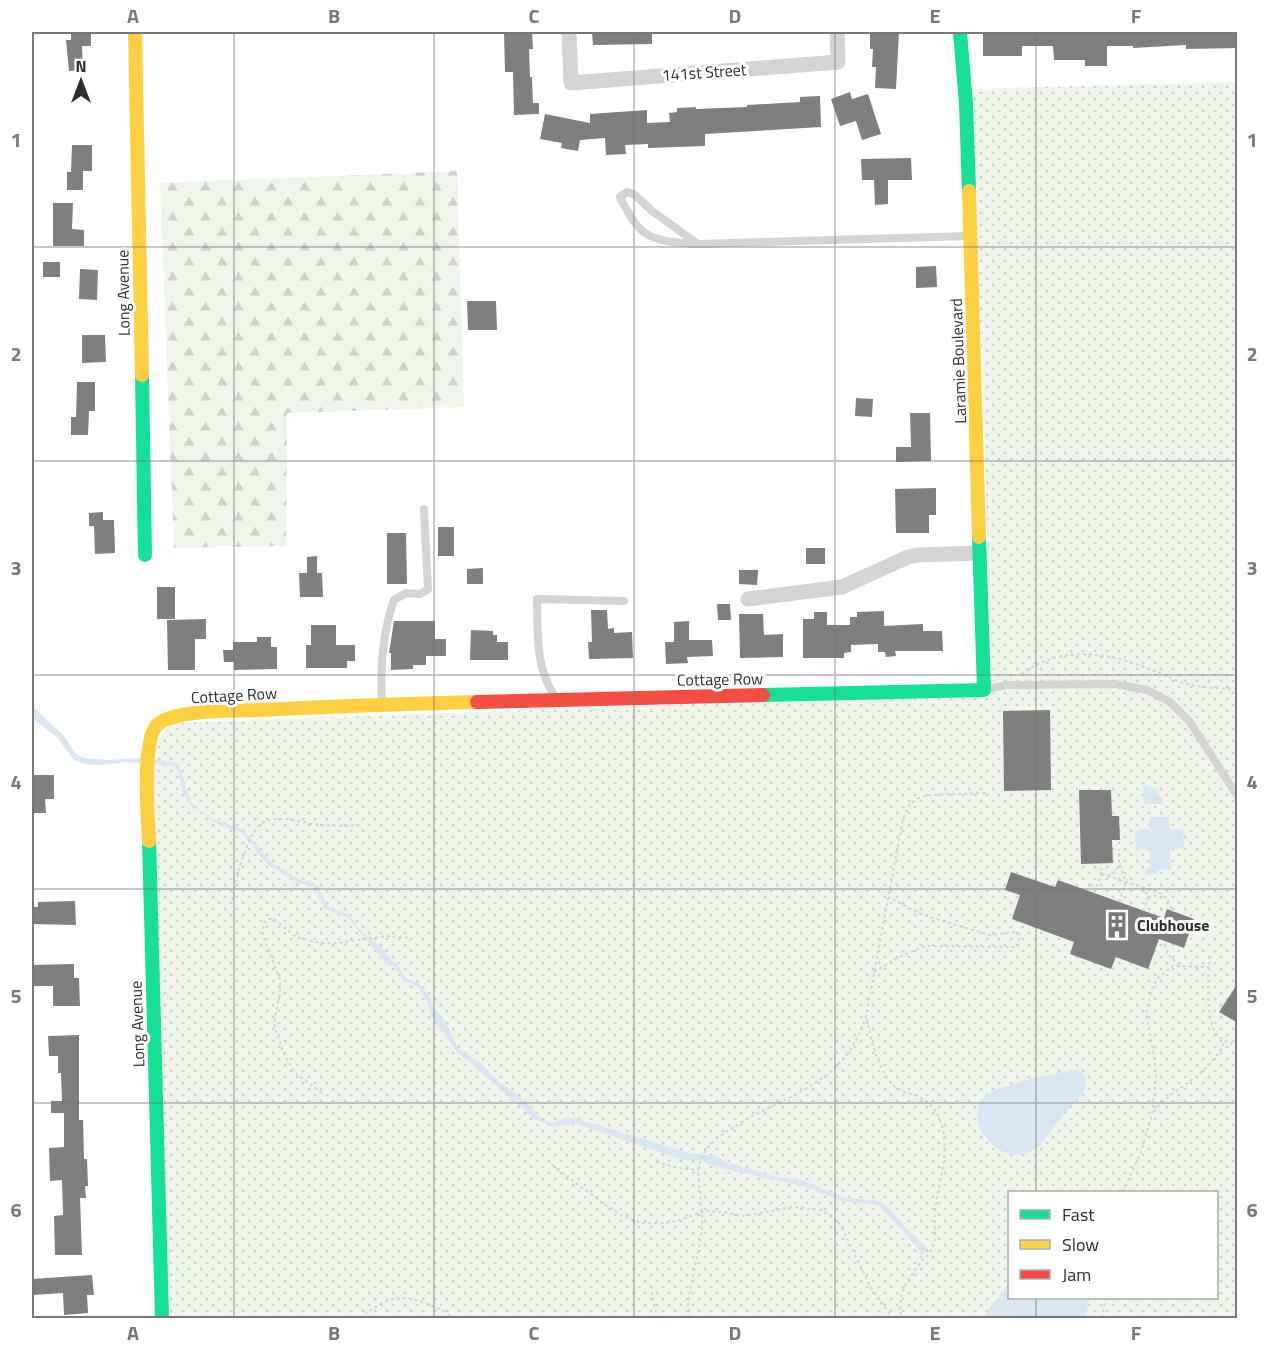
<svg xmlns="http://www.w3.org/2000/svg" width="1269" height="1350" font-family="'Titillium Web',sans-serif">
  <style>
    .grass { fill: url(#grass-dots); fill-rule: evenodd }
    .forest { fill: url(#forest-firs) }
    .water { fill: #dae6f2 }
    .building { fill: #7f7f7f }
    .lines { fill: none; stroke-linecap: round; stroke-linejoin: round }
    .path { stroke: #d4d4d4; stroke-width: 2; stroke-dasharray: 3 3; stroke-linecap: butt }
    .lane { stroke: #d4d4d4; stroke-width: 8 }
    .street { stroke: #d4d4d4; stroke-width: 15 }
    .fast { stroke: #16e098; stroke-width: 14 }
    .slow { stroke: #ffcf43; stroke-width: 14 }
    .jam { stroke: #f24e42; stroke-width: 14 }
    .grid { fill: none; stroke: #787878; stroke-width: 1.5; stroke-opacity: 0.55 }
    .labels { text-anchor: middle; stroke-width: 6; stroke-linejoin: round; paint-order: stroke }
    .street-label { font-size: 16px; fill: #2f2f2f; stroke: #fff }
    .poi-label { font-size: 16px; font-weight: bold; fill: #2f2f2f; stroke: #fff; text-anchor: start }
    .neatline { fill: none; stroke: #787878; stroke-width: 2 }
    .grid-label { font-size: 20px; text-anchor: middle; font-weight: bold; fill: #787878 }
  </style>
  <defs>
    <pattern id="grass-dots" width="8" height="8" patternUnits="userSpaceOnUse" patternTransform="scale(1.5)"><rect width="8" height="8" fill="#f0f5ec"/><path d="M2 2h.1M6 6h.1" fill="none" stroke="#ced2cb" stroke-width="1.8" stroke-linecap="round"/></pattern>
    <pattern id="forest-firs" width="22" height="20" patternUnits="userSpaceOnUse" patternTransform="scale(1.5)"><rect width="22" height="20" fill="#f0f5ec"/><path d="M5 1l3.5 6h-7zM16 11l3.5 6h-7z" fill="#ced2cb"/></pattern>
  </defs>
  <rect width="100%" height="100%" fill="#fff"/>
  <path class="grass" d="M1237 82V1318H168L153 748 171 723 993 693 972 89ZM1010 1192H1216V1298H1010Z"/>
  <polygon class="forest" points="457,171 464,407 287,413 286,546 174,548 160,183"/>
  <g class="water">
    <path d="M32 706 64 736 75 753 83 758 109 760 138 758 174 762C187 769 182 794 197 809 210 822 231 822 243 831 253 839 262 853 271 862 274 865 300 880 303 881 306 882 308 880 312 882 321 886 323 900 329 908L349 914 360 930 384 950 392 961 397 963 404 976 409 980 419 983 428 994 434 1008 447 1024 458 1048 483 1065 496 1079 524 1100 543 1120 553 1123 566 1118 578 1119 689 1153 718 1156 725 1162 747 1168 777 1177 802 1180 846 1198 880 1201 892 1211 905 1227 928 1249 921 1256 920 1251 894 1221 877 1205 842 1201 802 1186 729 1170 708 1164 702 1160H683L577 1124 555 1127 536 1120 456 1051 430 1014 427 1001 418 987 404 981 395 968 385 962 348 918 325 909 313 886 298 883 268 865 241 832 221 826 192 807 182 791 179 774 175 766 127 762 97 765 84 764 74 760 57 737 32 718Z"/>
    <path d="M1143 785C1154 786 1161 793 1162 804H1144Z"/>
    <polygon points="1152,817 1169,817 1170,829 1183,829 1184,848 1170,849 1171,869 1157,870 1157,874 1146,874 1146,870 1150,867 1150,849 1136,849 1135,832 1138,829 1149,829 1149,819"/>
    <path d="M1076 1070C1086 1072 1088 1081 1085 1089 1081 1098 1073 1103 1067 1110 1052 1126 1046 1148 1023 1154 995 1161 963 1120 984 1097 996 1085 1058 1072 1076 1070Z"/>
    <polygon points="1009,1283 1010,1298 1089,1298 1086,1318 982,1318"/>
  </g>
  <g class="building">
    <polygon points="71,32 91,32 91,46 82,46 83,70 69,71 66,40 71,40"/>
    <polygon points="504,32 532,32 533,49 529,49 530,77 532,77 533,103 539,103 539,114 514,115 513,72 505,72"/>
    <polygon points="592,32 652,32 652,44 593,45"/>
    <polygon points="876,32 899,32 896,89 875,88 876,67 872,67 873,49 870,49 870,33"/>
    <polygon points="983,32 1238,32 1238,48 1186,49 1186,45 1133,48 1133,46 1107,46 1107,66 1085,66 1085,60 1054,60 1053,46 1022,46 1022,56 983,56"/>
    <polygon points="850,92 852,99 868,94 881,134 862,140 856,121 840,126 831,99"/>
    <polygon points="820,96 821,127 705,134 705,146 648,148 648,144 625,145 626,154 606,155 605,138 580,140 578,151 561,148 562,143 540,139 545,114 590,123 590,114 647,110 647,123 670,122 669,113 677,112 677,108 696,107 696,109 747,107 747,105 800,102 800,97"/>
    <polygon points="72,145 92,145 92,171 83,171 83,190 67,190 67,172 71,172"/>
    <polygon points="911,158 912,180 888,180 888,204 875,205 874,180 862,180 861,159"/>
    <polygon points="53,203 73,203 72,229 84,230 84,246 53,246"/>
    <rect x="43" y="262" width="17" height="15"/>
    <polygon points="936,266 937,287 916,288 916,267"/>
    <polygon points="80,269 98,270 97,300 79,299"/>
    <polygon points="467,301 496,301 497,330 468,330"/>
    <polygon points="82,335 105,335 106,362 82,363"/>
    <polygon points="77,382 95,382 95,411 89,411 88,435 71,435 71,417 76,417"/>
    <polygon points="856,398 873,399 872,417 855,416"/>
    <polygon points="910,413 930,413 931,461 896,462 896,447 911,447"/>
    <polygon points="936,488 936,515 929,515 929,533 896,533 895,489"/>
    <polygon points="103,512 103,520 114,520 115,553 95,554 94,526 89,526 89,513"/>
    <rect x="438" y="527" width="16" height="29"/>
    <polygon points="387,533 406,533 407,584 387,584"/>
    <rect x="806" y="548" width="19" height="16"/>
    <polygon points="317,556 317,573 322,573 323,597 300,597 299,573 307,573 307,557"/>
    <polygon points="483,568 483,584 467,584 467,569"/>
    <polygon points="739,570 758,570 757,585 739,584"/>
    <rect x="157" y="587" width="18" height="32"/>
    <polygon points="717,604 730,604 731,620 718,620"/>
    <polygon points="591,610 607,610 608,629 614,628 614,633 632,632 633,658 589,659 588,642 592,642"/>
    <polygon points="884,611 884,626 923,624 923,631 942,631 943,651 895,651 896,656 886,657 885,652 878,652 878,644 851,645 851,652 844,653 844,658 803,658 803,619 814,619 814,612 827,612 827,625 850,625 850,617 857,617 857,612"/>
    <polygon points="739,614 763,614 764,635 783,634 783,657 740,658"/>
    <polygon points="206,619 206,639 195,639 195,670 168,670 167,620"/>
    <polygon points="394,621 435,621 435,639 446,639 446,656 426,656 426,665 413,665 413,669 391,670 391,653 389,653"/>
    <polygon points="689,621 689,640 712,640 713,656 687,657 688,663 666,664 665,642 674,642 674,622"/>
    <polygon points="311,625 336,625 336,645 355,645 355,661 347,661 347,668 306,668 306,645 311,645"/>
    <polygon points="471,630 493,631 493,635 497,635 497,642 508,642 508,660 470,660"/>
    <polygon points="257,637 271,637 271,647 277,647 277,669 234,670 234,662 224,662 223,650 233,650 233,642 257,642"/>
    <polygon points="1050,710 1051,790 1004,791 1003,711"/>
    <polygon points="32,775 54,775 54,799 45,799 46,813 32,813"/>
    <polygon points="1079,790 1111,790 1112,816 1119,816 1120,840 1112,840 1113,863 1081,864"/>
    <polygon points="1011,872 1055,887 1058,880 1164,918 1167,909 1194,919 1184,948 1159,939 1148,969 1116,957 1111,969 1070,954 1074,942 1012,919 1020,895 1005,890"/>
    <polygon points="75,901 76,925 32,924 32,907 38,907 38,902"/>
    <polygon points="74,964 74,978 79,978 80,1006 53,1006 53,986 32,986 32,965"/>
    <polygon points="1238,983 1238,1023 1219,1012"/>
    <polygon points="79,1035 79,1120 83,1120 84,1159 87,1159 88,1186 85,1186 86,1198 80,1198 82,1255 55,1255 54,1216 63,1215 62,1180 50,1181 49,1148 64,1147 64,1113 51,1113 51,1101 62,1101 61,1073 58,1073 58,1056 49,1056 48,1036"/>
    <polygon points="92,1275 94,1295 87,1295 88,1313 64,1315 63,1293 32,1295 32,1279"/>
  </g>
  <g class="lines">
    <g class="path">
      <path d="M1021 674C1058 647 1103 651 1144 667 1157 671 1169 678 1183 683 1200 688 1219 688 1238 689"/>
      <polyline points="1102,874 1162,894 1168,900 1173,912"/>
      <polyline points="1107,876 1115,872 1119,864"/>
      <polyline points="1090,885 1097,886 1102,874 1101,868"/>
      <polyline points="1148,898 1159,894"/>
      <path d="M232 900C236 881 246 834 262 823 278 813 303 824 321 825 335 826 348 826 362 825"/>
      <polyline points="1119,902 1126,882 1119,864 1119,849"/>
      <polyline points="1143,911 1148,899 1145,890"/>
      <polyline points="1165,944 1167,953 1179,966"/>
      <path d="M1210 956C1208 975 1205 1019 1217 1035 1222 1041 1230 1043 1238 1046"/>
      <polyline points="874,972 897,958 925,946 1015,947 1018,946 1020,935 1017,932 990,935 923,915 888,897"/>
      <path d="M867 1019C870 1038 879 1072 894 1086 900 1091 907 1093 915 1095 933 1102 942 1118 944 1137 947 1162 938 1186 935 1210 934 1221 937 1236 933 1246 931 1252 926 1257 922 1261 906 1282 898 1291 901 1318"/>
      <polyline points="322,1093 294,1072 283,1052 274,1024 280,992 280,979 263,936 264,923 269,919 274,919 296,937 320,943 337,943 386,936 411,938"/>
      <path d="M1154 1112C1160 1102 1170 1096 1179 1089 1198 1076 1215 1063 1225 1041"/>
      <polyline points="656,1162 678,1168 698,1170"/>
      <polyline points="552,1165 605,1205 625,1217 642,1223 664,1223 677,1221 705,1211 723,1212 742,1216 794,1207 822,1210 840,1224 871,1288 892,1318"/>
      <polyline points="1123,1192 1141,1152 1152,1115 1156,1078 1155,1061 1146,1013 1152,989 1158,978 1173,966 1209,967"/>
      <polyline points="652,1292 657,1318"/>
      <path d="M360 1318C387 1297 400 1292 432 1306 440 1309 447 1312 452 1318"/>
      <path d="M691 1318 688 1306 689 1296C693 1274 699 1251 702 1229 703 1217 701 1204 700 1192 699 1180 696 1168 702 1157 710 1141 725 1132 739 1124 792 1092 846 1083 866 1016L903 819 910 804 920 797 928 795 986 793"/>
      <polyline points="1102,1318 1106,1298"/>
    </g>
    <g class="lane">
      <path d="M698 244 652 211 635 195 627 192 620 197C641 240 651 241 698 244L969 236"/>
      <polyline points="987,689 1007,685 1115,684 1147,690 1170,702 1190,722 1238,797"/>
      <path d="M555 696C535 668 538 633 537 599L624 601"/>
      <path d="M382 703C380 667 382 634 394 600L406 593 420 594 428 589 424 509"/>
    </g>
    <g class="street">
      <polyline points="569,32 571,83 838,62 837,32"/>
      <polyline points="748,599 842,587 908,557 917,555 980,553"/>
    </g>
    <g class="fast">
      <polyline points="960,32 966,104 969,191"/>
      <polyline points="142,375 145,555"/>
      <polyline points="763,695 984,690 979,537"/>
      <polyline points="149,841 162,1318"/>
    </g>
    <g class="slow">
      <polyline points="135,32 142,375"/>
      <polyline points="969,191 979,537"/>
      <path d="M149 841C148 818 141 739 158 724 176 709 237 711 261 710 333 706 405 704 477 702"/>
    </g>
    <polyline class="jam" points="477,702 763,695"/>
  </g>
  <path class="grid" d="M234 32V1318M434 32V1318M634 32V1318M835 32V1318M1036 32V1192M32 247H1238M32 461H1238M32 675H1238M32 889H1238M32 1103H1238M1036 1298V1318"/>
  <defs>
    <symbol id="building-bare" viewBox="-9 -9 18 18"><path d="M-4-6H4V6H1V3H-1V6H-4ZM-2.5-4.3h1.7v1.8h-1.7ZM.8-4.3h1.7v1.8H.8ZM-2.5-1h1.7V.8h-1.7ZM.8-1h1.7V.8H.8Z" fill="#787878" stroke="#fff" stroke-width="2.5" paint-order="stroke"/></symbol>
  </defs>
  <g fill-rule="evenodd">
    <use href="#building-bare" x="1098" y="906" width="38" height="38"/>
  </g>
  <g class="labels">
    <g class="street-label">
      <text transform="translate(704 72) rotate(-4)" y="6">141st Street</text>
      <text transform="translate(123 293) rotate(-91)" y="6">Long Avenue</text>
      <text transform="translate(958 361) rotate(-92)" y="6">Laramie Boulevard</text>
      <text transform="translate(720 679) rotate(-1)" y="6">Cottage Row</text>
      <text transform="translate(234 695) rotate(-3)" y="6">Cottage Row</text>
      <text transform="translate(137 1024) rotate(-92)" y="6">Long Avenue</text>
    </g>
    <g class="poi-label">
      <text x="1137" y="931">Clubhouse</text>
    </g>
  </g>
  <rect width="1269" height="1350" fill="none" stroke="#ffffff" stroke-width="66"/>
  <rect x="1008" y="1191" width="210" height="108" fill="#ffffff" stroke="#acacac" stroke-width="1.5"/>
  <rect x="1020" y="1210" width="30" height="9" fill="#16e098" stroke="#acacac" stroke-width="1.5"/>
  <text x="1062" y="1221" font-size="18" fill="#2f2f2f">Fast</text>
  <rect x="1020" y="1240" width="30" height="9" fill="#ffcf43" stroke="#acacac" stroke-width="1.5"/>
  <text x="1062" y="1251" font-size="18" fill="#2f2f2f">Slow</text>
  <rect x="1020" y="1270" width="30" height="9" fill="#f24e42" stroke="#acacac" stroke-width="1.5"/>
  <text x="1062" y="1281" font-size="18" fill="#2f2f2f">Jam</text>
  <g transform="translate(81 81)" stroke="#ffffff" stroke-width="4.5" paint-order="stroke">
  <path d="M0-4.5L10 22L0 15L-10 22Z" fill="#2f2f2f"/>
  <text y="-9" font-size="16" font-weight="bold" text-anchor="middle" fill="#2f2f2f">N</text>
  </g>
  <rect x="33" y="33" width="1203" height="1284" class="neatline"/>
  <g class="grid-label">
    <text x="133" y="23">A</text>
    <text x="334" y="23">B</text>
    <text x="534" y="23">C</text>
    <text x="735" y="23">D</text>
    <text x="935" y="23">E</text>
    <text x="1136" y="23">F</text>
    <text x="16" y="147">1</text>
    <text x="1252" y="147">1</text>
    <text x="16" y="361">2</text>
    <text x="1252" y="361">2</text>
    <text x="16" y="575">3</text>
    <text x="1252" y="575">3</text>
    <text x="16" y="789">4</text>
    <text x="1252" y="789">4</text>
    <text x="16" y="1003">5</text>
    <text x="1252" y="1003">5</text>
    <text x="16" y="1217">6</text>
    <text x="1252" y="1217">6</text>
    <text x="133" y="1340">A</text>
    <text x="334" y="1340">B</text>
    <text x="534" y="1340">C</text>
    <text x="735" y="1340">D</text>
    <text x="935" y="1340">E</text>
    <text x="1136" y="1340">F</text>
  </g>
</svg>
